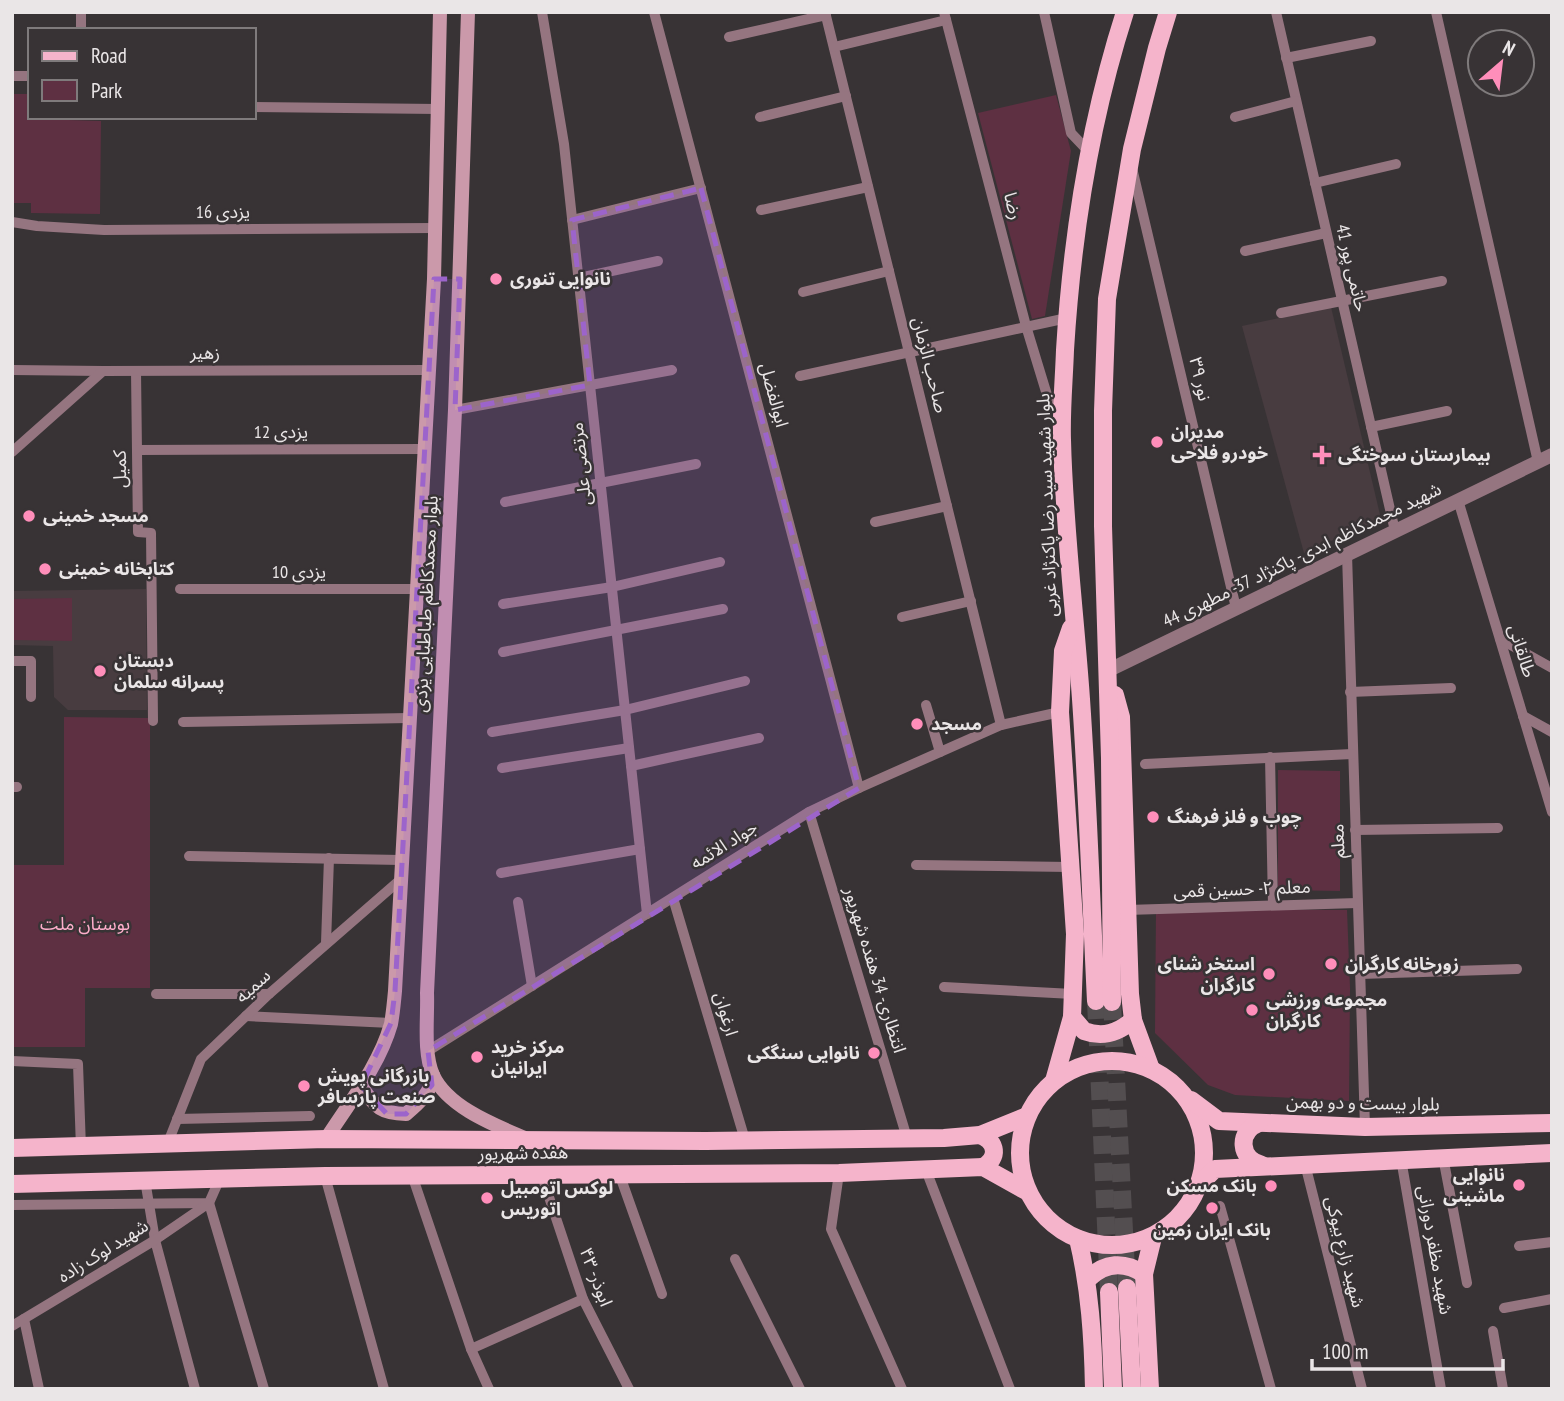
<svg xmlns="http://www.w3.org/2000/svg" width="1564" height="1401" font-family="'PT Sans Narrow','Noto Sans Arabic',sans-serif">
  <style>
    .built { fill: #483c40 }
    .green { fill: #5e3042 }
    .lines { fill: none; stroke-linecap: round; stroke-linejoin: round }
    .primary-tunnel { stroke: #534e50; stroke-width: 18; stroke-dasharray: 18 9; stroke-linecap: butt }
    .minor { stroke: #957580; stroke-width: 10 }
    .tertiary { stroke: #957580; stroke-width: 14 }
    .secondary { stroke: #cb99aa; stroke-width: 14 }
    .primary { stroke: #f5b4cb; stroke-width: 18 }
    .marked { fill: #9c64cb; fill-opacity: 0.2; stroke: #9c64cb; stroke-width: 5; stroke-dasharray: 14 9; stroke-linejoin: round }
    .poi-dot { fill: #ff8eba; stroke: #383335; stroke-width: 2.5 }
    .labels { text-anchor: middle; stroke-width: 5; stroke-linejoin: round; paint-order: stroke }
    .street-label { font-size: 18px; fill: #eae6e7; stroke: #383335 }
    .poi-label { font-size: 18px; font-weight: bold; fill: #eae6e7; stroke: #383335; text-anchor: start }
    .park-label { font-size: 18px; fill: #feaecb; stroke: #383335 }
  </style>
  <rect width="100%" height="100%" fill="#383335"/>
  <g class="built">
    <polygon points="1331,307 1381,519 1304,553 1242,326"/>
    <polygon points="146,589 147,710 68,710 54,697 53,646 12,645 12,591"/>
  </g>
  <g class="green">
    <polygon points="12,94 30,94 30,117 68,117 69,120 101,121 100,214 31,213 31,203 12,203"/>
    <polygon points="1056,95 1071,151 1045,316 1032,319 978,113"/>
    <polygon points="72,598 72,641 12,640 12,599"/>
    <polygon points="64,717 150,718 150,988 85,988 85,1047 12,1047 12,865 64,865"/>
    <polygon points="1278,770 1340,771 1340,891 1278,890"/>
    <polygon points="1156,909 1347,910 1350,988 1349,1101 1235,1095 1208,1085 1155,1033"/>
  </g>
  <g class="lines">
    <g class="primary-tunnel">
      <polyline points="1096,1001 1109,1292"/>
      <polyline points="1112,1002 1127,1288"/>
    </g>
    <g class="minor">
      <polyline points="81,12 81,30"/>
      <polyline points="542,12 564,144 647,914"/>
      <polyline points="654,12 859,788"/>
      <polyline points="825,12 1001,725"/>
      <polyline points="944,12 1026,326 1051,408"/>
      <polyline points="1044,12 1071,133 1090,153"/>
      <polyline points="1276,12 1395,531"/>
      <polyline points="1436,12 1538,462"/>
      <polyline points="729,37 826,15"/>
      <polyline points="834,47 946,20"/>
      <polyline points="1286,58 1371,41"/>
      <polyline points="12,76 30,76"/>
      <polyline points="254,107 438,109"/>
      <polyline points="760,117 846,96"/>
      <polyline points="1235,117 1296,101"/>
      <polyline points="1132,168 1236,608"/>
      <polyline points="1315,183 1396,164"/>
      <polyline points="761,210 868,187"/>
      <polyline points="572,220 701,188"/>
      <polyline points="12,222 37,226 104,230 435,228"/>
      <polyline points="1245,251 1326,233"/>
      <polyline points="579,278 658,261"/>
      <polyline points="803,292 889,271"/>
      <polyline points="1281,313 1442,281"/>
      <polyline points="12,370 103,371"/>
      <polyline points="136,371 138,532 151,533 153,721"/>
      <polyline points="800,376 1067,318"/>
      <polyline points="455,410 672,370"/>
      <polyline points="1371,427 1447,411"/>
      <polyline points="137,450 425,449"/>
      <polyline points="12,452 103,371 429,370"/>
      <polyline points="1458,500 1552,812"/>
      <polyline points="505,502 696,464"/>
      <polyline points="875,522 947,506"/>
      <polyline points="1347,554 1365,1127"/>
      <polyline points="180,589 417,589"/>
      <polyline points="503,604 612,587 720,562"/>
      <polyline points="902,617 971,601"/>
      <polyline points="1500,639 1552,668"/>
      <polyline points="503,652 723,609"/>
      <polyline points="12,661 31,661 31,697"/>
      <polyline points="1350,692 1451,688"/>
      <polyline points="926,705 940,752"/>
      <polyline points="1523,716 1552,732"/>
      <polyline points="183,722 409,718"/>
      <polyline points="492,732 625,710 745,681"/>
      <polyline points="1270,757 1273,905"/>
      <polyline points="1145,764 1352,754"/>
      <polyline points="631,766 759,738"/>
      <polyline points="502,768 629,748"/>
      <polyline points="12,787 17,787"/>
      <polyline points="809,812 907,1138"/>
      <polyline points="1355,830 1498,828"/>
      <polyline points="189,856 401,860"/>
      <polyline points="916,865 1070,867"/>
      <polyline points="501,873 640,849"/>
      <polyline points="673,898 745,1140"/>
      <polyline points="518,902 532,986"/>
      <polyline points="1127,910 1357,903"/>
      <polyline points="326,943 329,858"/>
      <polyline points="1360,974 1517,969"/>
      <polyline points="944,987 1073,994"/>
      <polyline points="156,994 269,994"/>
      <polyline points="246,1016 391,1023"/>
      <polyline points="428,1051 809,812 859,788 1001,725 1060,712"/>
      <polyline points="12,1061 78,1064 81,1148"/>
      <polyline points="177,1119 310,1116"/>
      <polyline points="167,1145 201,1059 269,994 400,880"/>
      <polyline points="1443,1157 1467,1283"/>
      <polyline points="1401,1159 1441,1389"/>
      <polyline points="1305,1164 1362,1389"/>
      <polyline points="926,1170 1010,1389"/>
      <polyline points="541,1173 583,1299 629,1389"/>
      <polyline points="619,1173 662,1294"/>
      <polyline points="839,1173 831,1229 902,1389"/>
      <polyline points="412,1175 471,1349 489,1389"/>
      <polyline points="325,1176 384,1389"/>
      <polyline points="145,1180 155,1240 195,1389"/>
      <polyline points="12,1205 209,1203 220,1178"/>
      <polyline points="1220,1206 1271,1389"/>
      <polyline points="1519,1246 1552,1242"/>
      <polyline points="735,1259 800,1389"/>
      <polyline points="1504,1308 1552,1299"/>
      <polyline points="24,1319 39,1389"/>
      <polyline points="12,1326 155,1240 209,1203 264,1389"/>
      <polyline points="1493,1331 1503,1389"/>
      <polyline points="471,1349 583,1299"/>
    </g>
    <polyline class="tertiary" points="1107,671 1552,455"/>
    <g class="secondary">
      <path d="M468 12 455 410 427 993C428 1018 423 1052 433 1075 448 1108 497 1126 527 1139"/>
      <path d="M361 1086C376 1107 379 1113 406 1114 418 1104 432 1092 433 1075"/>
      <path d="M326 1139C349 1103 379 1066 391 1024 393 1013 394 1002 395 991L434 279 440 12"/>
    </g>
    <g class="primary">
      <polyline points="1115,695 1121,717 1130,994 1133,1020 1151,1069"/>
      <path d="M1096 1001C1091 900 1088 800 1081 699 1075 613 1064 527 1062 440 1061 410 1064 380 1065 350 1072 236 1090 121 1125 12"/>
      <polyline points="1112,1002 1110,758 1103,526 1103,411 1107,299 1132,149 1157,48 1168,12"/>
      <path d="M1072 1017 1084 1031C1103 1038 1118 1033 1133 1020"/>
      <circle cx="1112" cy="1153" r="92"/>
      <polyline points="1054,1081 1072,1017 1075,934 1060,712 1063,651 1071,628"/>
      <polyline points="1191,1100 1219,1121 1365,1127 1552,1123"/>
      <path d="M1259 1123C1237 1132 1239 1159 1262 1165"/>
      <path d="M980 1135C997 1142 999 1158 983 1167"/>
      <polyline points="12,1148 326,1139 706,1141 944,1138 980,1135 1027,1116"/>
      <polyline points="12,1184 325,1176 839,1173 983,1167 1028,1192"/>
      <polyline points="1200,1184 1215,1169 1552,1153"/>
      <path d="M1078 1239C1090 1289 1093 1338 1094 1389"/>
      <path d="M1088 1279C1105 1262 1124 1261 1144 1274"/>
      <polyline points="1127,1288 1132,1389"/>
      <polyline points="1109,1292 1113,1389"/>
      <polyline points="1150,1389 1144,1274 1153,1237"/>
    </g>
  </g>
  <path class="marked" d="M701 188 859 788 428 1051 432 1085 406 1114H387L361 1086 391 1023 395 991 434 279H460L455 410 590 385 572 220Z"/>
  <g class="poi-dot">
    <circle cx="496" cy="279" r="7"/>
    <circle cx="1157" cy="442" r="7"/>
    <path d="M1318.5 444.5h7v7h7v7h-7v7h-7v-7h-7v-7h7z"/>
    <circle cx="29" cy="516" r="7"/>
    <circle cx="45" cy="569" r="7"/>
    <circle cx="100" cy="671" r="7"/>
    <circle cx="917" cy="724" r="7"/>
    <circle cx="1153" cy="817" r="7"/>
    <circle cx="1331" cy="964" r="7"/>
    <circle cx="1269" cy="974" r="7"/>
    <circle cx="1252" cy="1010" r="7"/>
    <circle cx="874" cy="1053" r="7"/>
    <circle cx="477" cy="1057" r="7"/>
    <circle cx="304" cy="1086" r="7"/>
    <circle cx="1519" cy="1185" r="7"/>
    <circle cx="1271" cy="1186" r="7"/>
    <circle cx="487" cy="1198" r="7"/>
    <circle cx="1212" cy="1208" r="7"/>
  </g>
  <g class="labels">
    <g class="street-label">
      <text transform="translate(1013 206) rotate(75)" y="6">رضا</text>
      <text x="223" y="218">یزدی 16</text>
      <text transform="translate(1352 268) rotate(77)" y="6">حاتمی پور 41</text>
      <text x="205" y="359">زهیر</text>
      <text transform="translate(930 365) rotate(76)" y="6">صاحب الزمان</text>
      <text transform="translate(1200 379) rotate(77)" y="6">نور ۳۹</text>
      <text transform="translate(774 395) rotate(75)" y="6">ابوالفضل</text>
      <text x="281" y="438">یزدی 12</text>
      <text transform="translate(581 464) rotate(-96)" y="6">مرتضی علی</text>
      <text transform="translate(120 469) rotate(-91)" y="6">کمیل</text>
      <text transform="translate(1047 505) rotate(-92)" y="6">بلوار شهید سید رضا پاکنژاد غربی</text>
      <text transform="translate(1302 555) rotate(-26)" y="6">شهید محمدکاظم ابدی- پاکنژاد 37- مطهری 44</text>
      <text x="299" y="578">یزدی 10</text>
      <text transform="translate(426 604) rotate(-87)" y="6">بلوار محمدکاظم طباطبایی یزدی</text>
      <text transform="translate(1522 651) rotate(73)" y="6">طالقانی</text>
      <text transform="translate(1338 841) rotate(-92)" y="6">معلم</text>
      <text transform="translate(724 845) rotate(-32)" y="6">جواد الائمه</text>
      <text transform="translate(1242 889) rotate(-2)" y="6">معلم ۲- حسین قمی</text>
      <text transform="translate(875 970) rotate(73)" y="6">انتظاری- 34 هفده شهریور</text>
      <text transform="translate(253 986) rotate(-43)" y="6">سمیه</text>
      <text transform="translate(726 1014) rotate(74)" y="6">ارغوان</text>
      <text transform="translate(1363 1103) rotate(1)" y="6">بلوار بیست و دو بهمن</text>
      <text transform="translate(523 1153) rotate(-1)" y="6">هفده شهریور</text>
      <text transform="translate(1435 1250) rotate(80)" y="6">شهید مظفر دورانی</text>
      <text transform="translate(103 1251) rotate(-32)" y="6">شهید لوک زاده</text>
      <text transform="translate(1345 1252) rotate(76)" y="6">شهید زارع بیوکی</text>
      <text transform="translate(596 1277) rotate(69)" y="6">ابوذر- ۴۳</text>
    </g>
    <g class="poi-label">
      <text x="510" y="285">نانوایی تنوری</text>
      <text x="1171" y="438">مدیران<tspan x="1171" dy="21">خودرو فلاحی</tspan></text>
      <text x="1338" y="461">بیمارستان سوختگی</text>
      <text x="43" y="522">مسجد خمینی</text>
      <text x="59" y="575">کتابخانه خمینی</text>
      <text x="114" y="667">دبستان<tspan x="114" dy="21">پسرانه سلمان</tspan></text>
      <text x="931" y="730">مسجد</text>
      <text x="1167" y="823">چوب و فلز فرهنگ</text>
      <text x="1255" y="970" text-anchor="end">استخر شنای<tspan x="1255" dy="21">کارگران</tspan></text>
      <text x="1345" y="970">زورخانه کارگران</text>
      <text x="1266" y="1006">مجموعه ورزشی<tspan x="1266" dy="21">کارگران</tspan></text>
      <text x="491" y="1053">مرکز خرید<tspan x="491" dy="21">ایرانیان</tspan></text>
      <text x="860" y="1059" text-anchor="end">نانوایی سنگکی</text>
      <text x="318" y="1082">بازرگانی پویش<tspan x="318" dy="21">صنعت پارسافر</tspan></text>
      <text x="1505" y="1181" text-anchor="end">نانوایی<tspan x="1505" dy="21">ماشینی</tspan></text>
      <text x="1257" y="1192" text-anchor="end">بانک مسکن</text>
      <text x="501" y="1194">لوکس اتومبیل<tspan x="501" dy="21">اتوریس</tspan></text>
      <text x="1212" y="1236" text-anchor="middle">بانک ایران زمین</text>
    </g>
    <g class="park-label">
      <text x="85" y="930">بوستان ملت</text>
    </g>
  </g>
  <rect width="1564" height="1401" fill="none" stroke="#eae6e7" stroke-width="28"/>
  <rect x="28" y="28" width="228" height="91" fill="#383335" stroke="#7f7b7c" stroke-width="2"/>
  <rect x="42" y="51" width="35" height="10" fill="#f5b4cb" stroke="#7f7b7c" stroke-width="2"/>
  <text x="91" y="63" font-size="21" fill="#eae6e7">Road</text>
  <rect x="42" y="80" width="35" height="21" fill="#5e3042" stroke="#7f7b7c" stroke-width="2"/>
  <text x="91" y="98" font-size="21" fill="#eae6e7">Park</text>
  <g transform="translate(1501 63) rotate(28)"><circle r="33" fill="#383335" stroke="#7f7b7c" stroke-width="2"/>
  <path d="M0-5L12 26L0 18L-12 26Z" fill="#ff8eba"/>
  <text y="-10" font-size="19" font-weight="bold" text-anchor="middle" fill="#eae6e7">N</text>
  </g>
  <path d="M1312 1359v10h191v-10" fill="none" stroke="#eae6e7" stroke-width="3.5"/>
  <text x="1322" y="1359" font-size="21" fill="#eae6e7" stroke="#383335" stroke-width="5" paint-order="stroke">100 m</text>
</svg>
